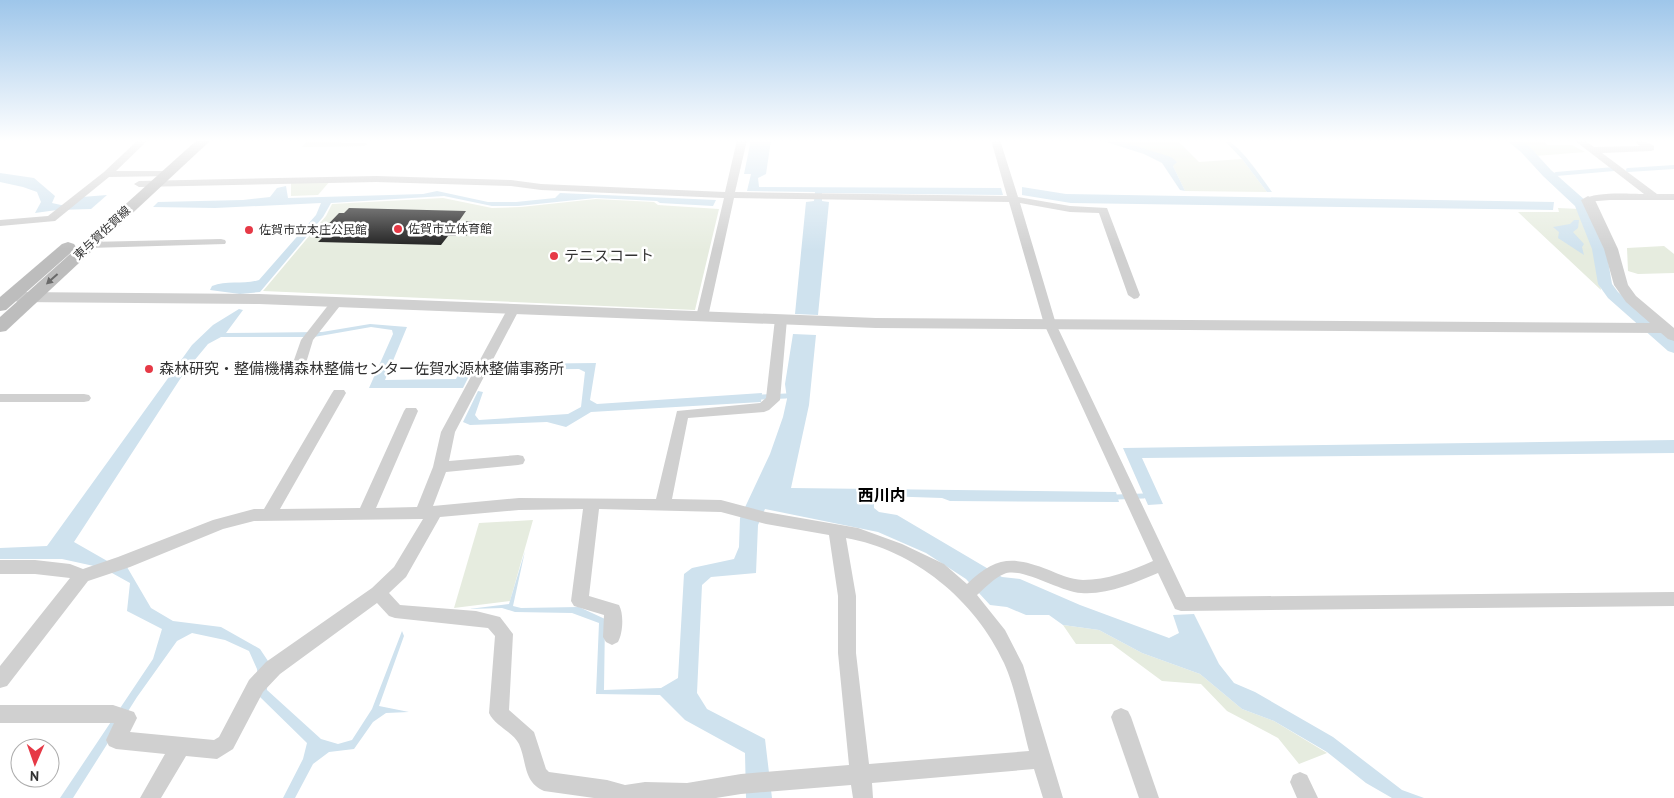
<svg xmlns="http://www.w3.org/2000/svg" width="1674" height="798" font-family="'PT Sans','Noto Sans JP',sans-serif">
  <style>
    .green { fill: #e6ecdf }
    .water { fill: #cfe2ee }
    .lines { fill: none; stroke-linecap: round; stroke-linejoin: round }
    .stream-far1 { stroke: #cfe2ee; stroke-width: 4 }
    .stream { stroke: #cfe2ee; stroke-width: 5 }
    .canal { fill: #cfe2ee; fill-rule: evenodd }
    .building { fill: #1a1a1a }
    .minor { fill: #d0d0d0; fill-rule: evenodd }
    .tertiary { fill: #d0d0d0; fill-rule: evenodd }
    .secondary { fill: #bdbdbd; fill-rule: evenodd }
    .oneway { fill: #6a6a6a }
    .poi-dot { fill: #e63946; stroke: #fff; stroke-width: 2 }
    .labels { text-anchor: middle; stroke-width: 5; stroke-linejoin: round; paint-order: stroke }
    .far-poi-label { font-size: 12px; fill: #333; stroke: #fff; text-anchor: start }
    .far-street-label { font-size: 12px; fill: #333; stroke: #fff }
    .poi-label { font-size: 15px; fill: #333; stroke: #fff; text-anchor: start }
    .neighbourhood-label { font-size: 16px; font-weight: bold; fill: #000; stroke: #fff }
  </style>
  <rect width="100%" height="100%" fill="#fff"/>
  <g class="green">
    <polygon points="308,140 342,140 340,143 367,143 365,146 302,147"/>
    <polygon points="1117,140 1177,140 1199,162 1242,159 1267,192 1185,191 1173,166"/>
    <polygon points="1516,140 1541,140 1548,145 1572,145 1585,152 1535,156"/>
    <polygon points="330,181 318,195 291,196 291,182"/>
    <polygon points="443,198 492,208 521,207 596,199 654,202 658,205 719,209 695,310 263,291 326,216 332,204"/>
    <polygon points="1558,208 1580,209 1595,251 1601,290 1518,212 1559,212"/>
    <polygon points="1664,246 1674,254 1674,273 1638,274 1628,271 1627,248"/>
    <polygon points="533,520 510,601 454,608 479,523"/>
    <polygon points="1063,625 1099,630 1142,653 1200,674 1242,709 1274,721 1327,753 1299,764 1278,738 1227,711 1201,684 1162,681 1112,644 1076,644"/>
  </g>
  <g class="water">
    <polygon points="751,140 771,140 766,174 758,178 759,187 1001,188 1003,195 822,193 822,201 829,202 818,315 795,314 806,202 814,201 815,192 747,191 751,174 744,174"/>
    <polygon points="1100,140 1117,140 1171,157 1177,162 1173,166 1185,191 1180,190 1162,163 1144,154"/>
    <path d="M1224 140C1237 140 1264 181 1272 192H1267L1242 159Z"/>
    <polygon points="0,173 34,178 55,196 52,203 61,205 72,204 82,197 107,195 91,209 57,210 35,213 41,202 37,192 23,187 0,182"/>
    <path d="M286 186 288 198 423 194 437 191 488 202H516L555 198 560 193 716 200 713 206 660 203 657 201 595 198 518 206H492L444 196 331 203 323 217 260 292 240 294 210 290 212 286C227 280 244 285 259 280L316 215 321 203 215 208 153 207 158 202 243 200 270 197 277 188Z"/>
    <polygon points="1022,187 1066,194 1554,202 1553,210 1071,203 1022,195"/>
    <polygon points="1574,220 1579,220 1578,228 1573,232 1584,244 1582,247 1584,255 1558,238 1559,232 1553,227 1570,224"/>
    <polygon points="239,309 243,310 226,333 322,332 370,324 407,327 385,380 456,379 463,364 475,364 463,388 369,388 393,334 392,330 371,327 314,337 221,337 208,344 184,373 74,542 109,562 127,567 151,608 173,621 221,627 260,649 268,661 267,690 321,739 338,744 352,740 372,709 402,631 404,636 379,706 409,712 386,713 373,722 354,749 329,752 313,764 295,798 283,798 303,759 307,743 260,697 257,669 249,651 225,640 192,633 177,641 137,697 73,798 60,798 153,659 162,629 127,611 130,583 103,568 62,559 0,559 0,548 47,546 192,345 213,325"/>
    <polygon points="793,334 816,335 809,405 791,488 1116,492 1119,502 950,501 942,498 882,496 874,499 874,508 879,512 897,515 1002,577 1020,579 1080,605 1169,638 1179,633 1173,615 1194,614 1219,664 1234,683 1255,692 1333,737 1402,790 1424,798 1392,798 1366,783 1327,752 1274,721 1242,709 1200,674 1142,653 1099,630 1063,625 1049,615 1026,615 1007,607 990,605 966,579 926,553 878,532 765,509 758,525 756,573 711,577 702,585 697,693 707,709 765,739 772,798 746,798 745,753 685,720 660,695 596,694 599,623 572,613 515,612 502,608 469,609 509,604 525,551 513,606 521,608 579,607 605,619 604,690 661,688 678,678 684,574 692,568 734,559 739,547 740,518 770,454 783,417 787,399 785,384"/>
    <polygon points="596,363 590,400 597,404 762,393 761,402 591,412 566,427 547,422 470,425 463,422 478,391 483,392 475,415 479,420 568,414 581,407 585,372 579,369 489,370 496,364"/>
    <polygon points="1674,440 1674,453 1142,458 1163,504 1148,505 1123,448"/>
  </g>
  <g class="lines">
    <g class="stream-far1">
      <polyline points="1628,170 1674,167"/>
      <polyline points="1556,174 1614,169"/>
    </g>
    <g class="stream">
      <polyline points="761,397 786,396"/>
      <polyline points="1117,497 1143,496"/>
    </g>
    <polygon class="canal" points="1506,140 1519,140 1529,146 1551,170 1586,201 1606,249 1612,284 1618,292 1674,340 1674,353 1668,351 1608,298 1598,284 1592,249 1575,206 1543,176 1521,152"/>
  </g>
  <polygon class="building" points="349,208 466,211 459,221 477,222 466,236 448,236 441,245 318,242 322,238 315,238 339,213 344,213"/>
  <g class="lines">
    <g class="minor">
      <polygon points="138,140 148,140 116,171 166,171 171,174 169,176 109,177 55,221 0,226 0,220 48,216 104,172"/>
      <path d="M737 140H747L735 192 1007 196 991 140H1000L1018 197 1070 206 1107 208 1140 295 1138 298 1134 299 1128 295 1099 213 1070 212 1020 203 1056 324 1186 597 1674 592V606L1181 611 1175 609 1158 573C1134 583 1108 595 1081 593 1060 592 1021 566 1004 574 994 578 985 588 977 595L1005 630 1023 665 1063 798H1043L1034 769 872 783 873 798H853L851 785 741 794 716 798H594L544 791C523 782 527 762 519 744 513 732 495 726 489 713L495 636 488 628 395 618 389 616 377 603 280 674 263 692 233 749 217 759 186 756 161 798H140L165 754 116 749 109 746 106 740 114 723H0V705H113L134 712 137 718 130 732 214 740 219 737 249 680 266 662 372 588 394 567 423 519 254 521 223 529 130 567 88 581 7 686 0 688V666L70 578 35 574H0V560H35L70 564 83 569 118 557 213 520 254 509H264L332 393 334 390H344L346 393 280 509 360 508 404 411 406 408H416L418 411 376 508 417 507 433 467 441 432 508 308 514 304 520 308 455 432 449 461 518 455 523 456 525 460 523 464 518 465 446 472 433 506 519 498 656 499 677 411 760 403 766 398 775 319 781 315 787 319 780 400 769 410 764 412 688 418 672 499 721 500 766 512 858 528 902 544 944 564 967 584C996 556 1013 556 1049 570 1060 575 1070 579 1083 580 1107 580 1130 571 1153 561L1044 324 1009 202 734 198 708 317 702 321 696 317 724 198 541 190 511 186 376 182 139 187 134 184 139 181 376 176 511 180 541 184 725 192ZM583 509 571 601 574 606 604 615 603 637 606 642 612 645 618 642C623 633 624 614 619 605L589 596 599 509 721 512 766 524 829 535 838 596V653L849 765 741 774 687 783 645 782 625 785 607 780 549 772 546 769 534 732 509 710 513 634 500 617 476 611 400 605 389 593 406 577 440 517 519 510ZM846 538C914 550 975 600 1004 663 1015 687 1022 724 1029 751L869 764 856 653V596Z"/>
      <path d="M1574 140H1584L1594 147 1640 146 1633 140H1643L1654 146V150L1651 151 1602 153 1657 194H1674V200H1610L1584 202 1583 200C1594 191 1630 194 1644 194Z"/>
      <polygon points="221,239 225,240 226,242 225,244 89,248 83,245 89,242"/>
      <polygon points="337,298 343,302 313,340 306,363 296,363 294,360 301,340 333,299"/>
      <polygon points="0,394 84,394 89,395 91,398 89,401 84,402 0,402"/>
      <polygon points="1121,708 1128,711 1131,717 1159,798 1139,798 1111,717 1114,711"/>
      <polygon points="1300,772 1307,775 1318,798 1297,798 1290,782 1293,775"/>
    </g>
    <polygon class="tertiary" points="1588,196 1595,200 1618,249 1628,285 1636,296 1674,328 1674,341 1668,339 1661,333 876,328 259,304 18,302 13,300 10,297 13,294 18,292 259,294 876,318 1650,323 1626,302 1614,285 1604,249 1581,200"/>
    <g class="secondary">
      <polygon points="197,140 211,140 6,331 0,332 0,317"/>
      <polygon points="68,242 74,244 76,247 74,250 6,310 0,311 0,297 62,244"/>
    </g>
  </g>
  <defs><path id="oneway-solid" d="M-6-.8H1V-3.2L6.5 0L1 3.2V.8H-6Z" transform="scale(1.25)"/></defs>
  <use class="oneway" href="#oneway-solid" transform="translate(52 279) rotate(138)"/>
  <linearGradient id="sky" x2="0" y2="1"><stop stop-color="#9ec6ea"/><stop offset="0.56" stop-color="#fff"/><stop offset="1" stop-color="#fff" stop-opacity="0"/></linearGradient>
  <rect width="1674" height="251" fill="url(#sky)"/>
  <g class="poi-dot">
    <circle cx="398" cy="229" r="5"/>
    <circle cx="249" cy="230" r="5"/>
    <circle cx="554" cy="256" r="5"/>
    <circle cx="149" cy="369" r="5"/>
  </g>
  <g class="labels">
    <g class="far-poi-label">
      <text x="408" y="233">佐賀市立体育館</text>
      <text x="259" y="234">佐賀市立本庄公民館</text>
    </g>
    <g class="far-street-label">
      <text transform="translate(102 233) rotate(-43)" y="4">東与賀佐賀線</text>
    </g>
    <g class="poi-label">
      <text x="564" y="261">テニスコート</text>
      <text x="159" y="374">森林研究・整備機構森林整備センター佐賀水源林整備事務所</text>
    </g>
    <g class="neighbourhood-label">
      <text x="882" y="501">西川内</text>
    </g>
  </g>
  <g transform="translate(35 763) rotate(182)"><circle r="24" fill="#ffffff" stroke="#adadad"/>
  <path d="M0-4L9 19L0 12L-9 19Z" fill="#e63946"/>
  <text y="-8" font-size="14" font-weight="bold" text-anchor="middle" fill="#333333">N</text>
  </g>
</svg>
